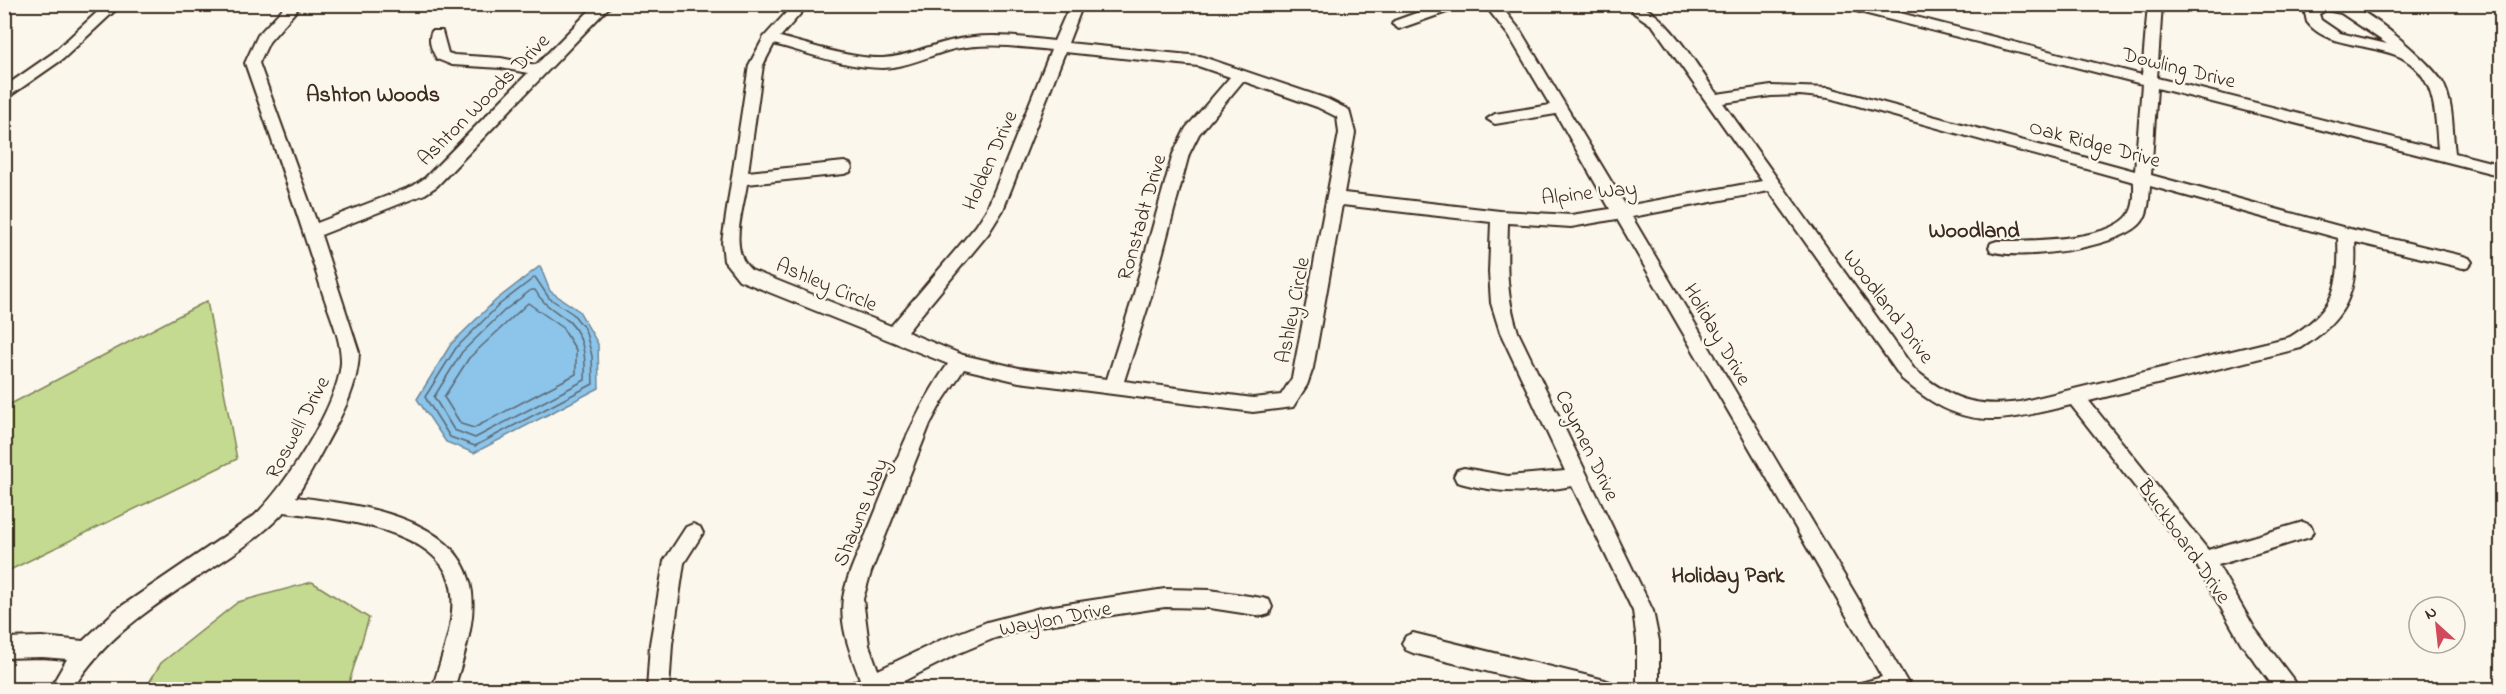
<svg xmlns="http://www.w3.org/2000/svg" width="2506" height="694" font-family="'Indie Flower',sans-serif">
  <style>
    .green { fill: #c3da90; stroke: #7f8257; stroke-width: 1.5 }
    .water { fill: #8cc4ea; stroke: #6c8698; stroke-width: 1.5 }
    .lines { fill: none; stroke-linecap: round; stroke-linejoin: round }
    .shore { stroke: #5b6870; stroke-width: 1.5 }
    .minor-casing { stroke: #3b2a1e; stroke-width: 4 }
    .minor { fill: #fbf7ec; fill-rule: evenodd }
    .labels { text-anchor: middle; stroke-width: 5; stroke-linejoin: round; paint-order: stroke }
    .street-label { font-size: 21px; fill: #3b2a1e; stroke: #fbf7ec }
    .neighbourhood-label { font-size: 22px; font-weight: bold; fill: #3b2a1e; stroke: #fbf7ec }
  </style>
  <rect width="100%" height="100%" fill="#fbf7ec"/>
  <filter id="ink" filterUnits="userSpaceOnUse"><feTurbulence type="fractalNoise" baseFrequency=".0167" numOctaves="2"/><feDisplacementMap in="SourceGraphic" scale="12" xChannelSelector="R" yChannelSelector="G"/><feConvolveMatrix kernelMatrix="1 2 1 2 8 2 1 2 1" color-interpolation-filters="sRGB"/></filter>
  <g filter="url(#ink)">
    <g class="green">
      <polygon points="207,301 237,459 12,569 5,571 5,407"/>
      <polygon points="312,582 369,618 347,689 145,689 161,663 238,602"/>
    </g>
    <polygon class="water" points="540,266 550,291 579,311 598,344 599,388 474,453 446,442 417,399 451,344 496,300"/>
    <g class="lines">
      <g class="shore">
        <polygon points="535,277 549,298 573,314 585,329 592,356 593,384 475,446 450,437 425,397 456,348 500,304"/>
        <path d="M531 290H535C541 302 551 308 562 316 584 330 586 356 585 380L475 438 454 430 434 397 462 352 505 310Z"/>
        <polygon points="528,303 562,327 576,350 576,374 474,428 461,424 444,397 469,358"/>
      </g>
      <defs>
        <g id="minor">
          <polygon points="106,4 122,4 63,59 4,100 4,87 53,53"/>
          <path d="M287 4H302L269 42 259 63 317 223 413 186 425 178 528 73 501 68 452 65 437 59C432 51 427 40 432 31H442L448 53 454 55 501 58 536 65 596 4H612L437 186 425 194 321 235 359 352C358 387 343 413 326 444 316 462 307 480 296 497 353 504 453 515 470 582 479 616 463 657 454 690H432C441 657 459 616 450 582 435 527 330 518 284 512 262 536 234 554 207 571 156 604 105 636 72 690H49L67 659 42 657 4 658V638L42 637 83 641 116 610 254 516C285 488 338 405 341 363 342 339 328 311 321 288 298 213 271 138 245 63L258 35Z"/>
          <path d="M794 4H809L780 37C811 45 851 59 883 58 906 57 927 46 950 41 985 32 1018 37 1054 41L1068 9H1078L1080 12 1068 43 1200 56 1327 99 1349 110 1355 133 1344 193 1500 211 1571 215 1610 209 1556 114 1495 124 1487 119 1495 114 1550 105 1509 36 1484 4H1499L1520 30 1626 206 1762 181 1653 26 1634 13 1632 10 1634 7C1659 0 1703 75 1717 94L1771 86 1829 88 2135 171 2142 84 1840 7 1838 4H1865L2142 75 2148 4H2162L2157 78 2438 149C2435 115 2437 79 2404 59 2392 51 2362 47 2346 43 2332 40 2316 34 2307 22L2305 13 2313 4C2323 4 2335 3 2345 4 2367 8 2435 65 2444 85 2454 106 2452 131 2455 153L2502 165V176L2157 88 2151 175 2346 228 2463 256 2469 258 2472 262 2469 266 2463 268 2355 242C2358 294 2345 320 2301 348L2089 401 2208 550 2303 522 2310 525 2313 531 2310 537 2218 565 2255 629 2301 690H2276L2241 643 2197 566 2071 405C1997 423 1963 432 1902 379L1769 191 1632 217 1912 690H1858L1861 683 1882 677 1617 219 1571 227 1508 223C1507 264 1505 292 1518 332L1653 611 1659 641V690H1637V641L1633 611 1572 486C1534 493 1501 494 1464 484L1457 482 1454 476 1457 470 1464 468 1508 476 1565 471 1500 332 1491 303 1489 272 1491 222 1342 205 1313 368 1307 385 1293 407 1253 412 1019 382 964 369 942 402 930 424 871 572 863 599 869 645 878 670 941 640 987 622 1040 608 1165 589 1210 590 1262 598 1269 600 1272 607 1269 614 1262 616 1210 608 1165 607 1040 626 995 638 957 654 886 690H848L851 683 860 679C851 654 839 626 843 598 847 573 861 548 870 525 893 469 913 413 948 364L739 280 724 261 722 242 749 65 764 37ZM2326 10 2341 13 2387 44 2340 33 2321 20 2319 14ZM774 44C807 53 848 68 883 68 908 67 930 55 954 49 987 42 1018 47 1051 50L987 209 976 226 891 326 751 270C728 250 743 211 747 184L844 174 850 172 852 168 850 164 844 162 748 172 763 65ZM1065 52 1198 66 1230 77 1186 128 1173 154 1133 297 1107 379 1019 368 963 355 907 332 988 234 1003 210ZM1243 81 1317 107 1337 117 1339 133 1292 378 1281 395 1253 398 1124 381 1151 297 1189 154 1199 134ZM1800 95 1829 98 2134 182C2134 192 2135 206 2129 214 2112 241 2026 241 1997 241L1991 243 1989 247 1991 251C2022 261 2114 248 2139 225 2149 216 2149 199 2150 186L2338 238C2340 288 2334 310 2290 337L2020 402C1973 408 1951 399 1914 369L1723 103 1771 96Z"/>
          <polygon points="1441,4 1463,4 1461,7 1404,27 1399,29 1392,24 1394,21"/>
          <polygon points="2484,4 2502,4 2502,15"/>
          <polygon points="693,524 700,527 703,533 684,563 672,644 669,690 647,690 650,644 664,561 686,527"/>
          <polygon points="1413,633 1605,680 1613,683 1616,690 1562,690 1413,653 1406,650 1402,643 1406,636"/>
        </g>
      </defs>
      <use href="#minor" class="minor-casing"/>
      <use href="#minor" class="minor"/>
    </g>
  </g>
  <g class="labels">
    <g class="street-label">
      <text transform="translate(2179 67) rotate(14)" y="7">Dowling Drive</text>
      <text transform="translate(483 99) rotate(-45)" y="7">Ashton Woods Drive</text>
      <text transform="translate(2095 143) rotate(15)" y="7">Oak Ridge Drive</text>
      <text transform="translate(989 160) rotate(-66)" y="7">Holden Drive</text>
      <text transform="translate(1589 192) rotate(-6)" y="7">Alpine Way</text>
      <text transform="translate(1141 217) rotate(-74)" y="7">Ronstadt Drive</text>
      <text transform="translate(827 284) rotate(23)" y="7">Ashley Circle</text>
      <text transform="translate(1889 306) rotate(53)" y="7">Woodland Drive</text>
      <text transform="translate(1292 310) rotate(-79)" y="7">Ashley Circle</text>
      <text transform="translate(1718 334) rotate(60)" y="7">Holiday Drive</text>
      <text transform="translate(297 427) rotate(-62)" y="7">Roswell Drive</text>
      <text transform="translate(1588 445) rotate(64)" y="7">Caymen Drive</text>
      <text transform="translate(860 512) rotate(-68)" y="7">Shawns Way</text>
      <text transform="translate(2185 541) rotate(55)" y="7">Buckboard Drive</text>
      <text transform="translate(1055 618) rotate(-11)" y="7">Waylon Drive</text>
    </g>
    <g class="neighbourhood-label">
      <text x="373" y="101">Ashton Woods</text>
      <text x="1974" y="237">Woodland</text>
      <text x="1728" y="582">Holiday Park</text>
    </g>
  </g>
  <rect width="2506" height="694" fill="none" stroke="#fbf7ec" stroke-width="24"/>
  <rect x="12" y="12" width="2482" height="670" fill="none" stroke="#3b2a1e" stroke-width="2" filter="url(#ink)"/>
  <g transform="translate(2437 625) rotate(333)"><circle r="28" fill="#fbf7ec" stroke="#aea59a" stroke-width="1.5"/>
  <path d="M0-4.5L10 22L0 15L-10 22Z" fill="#d1495b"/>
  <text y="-9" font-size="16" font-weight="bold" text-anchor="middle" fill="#3b2a1e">N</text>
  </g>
</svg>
